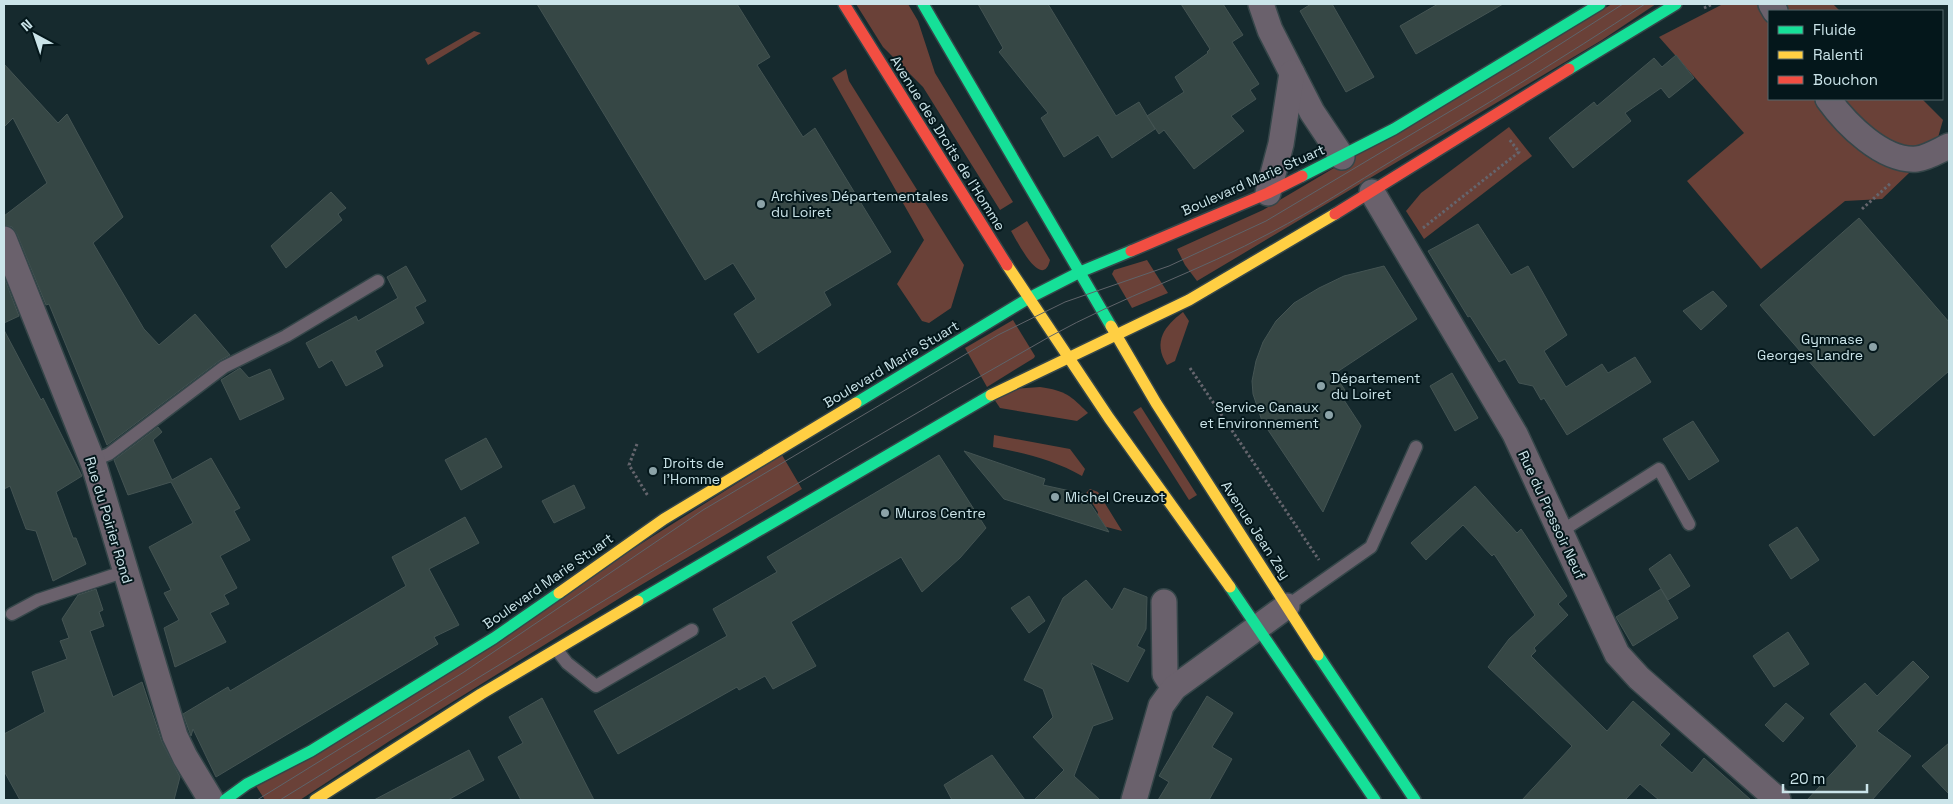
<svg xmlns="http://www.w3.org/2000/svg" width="1953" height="804" font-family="'Space Grotesk',sans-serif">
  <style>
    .green { fill: #6a4138 }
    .building { fill: #364745; stroke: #445453 }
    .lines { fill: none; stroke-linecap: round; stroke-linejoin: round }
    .lane-casing { stroke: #354649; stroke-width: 15 }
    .street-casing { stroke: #354649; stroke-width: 28 }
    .fast-casing { stroke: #354649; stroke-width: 14 }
    .slow-casing { stroke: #354649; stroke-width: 14 }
    .jam-casing { stroke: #354649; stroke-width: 14 }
    .path { stroke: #65656d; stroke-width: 3; stroke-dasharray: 2.5 2.5; stroke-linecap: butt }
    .lane { stroke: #6a616c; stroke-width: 12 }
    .street { stroke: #6a616c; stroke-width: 25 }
    .fast { stroke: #16e098; stroke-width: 11 }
    .slow { stroke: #ffcf43; stroke-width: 11 }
    .jam { stroke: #f24e42; stroke-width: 11 }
    .tram { stroke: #5f646a; stroke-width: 1 }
    .poi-dot { fill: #8ca3a8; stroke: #04171b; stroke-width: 2 }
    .labels { text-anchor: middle; stroke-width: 4; stroke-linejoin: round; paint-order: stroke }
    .street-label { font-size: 14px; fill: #cbe4e9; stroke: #04171b }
    .poi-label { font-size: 14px; fill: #cbe4e9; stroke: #04171b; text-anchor: start }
  </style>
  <rect width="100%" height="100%" fill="#162a2e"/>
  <g class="green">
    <polygon points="856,4 908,4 918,21 935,73 1013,202 1000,210 923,87 883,47"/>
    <polygon points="1612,4 1656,4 1602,40 1197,281 1185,265 1177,249 1263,210"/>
    <polygon points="1723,4 1833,4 1840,11 1769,11 1769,99 1922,99 1943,120 1935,148 1882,199 1845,201 1761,269 1687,181 1744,133 1659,37"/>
    <polygon points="474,31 481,33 428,65 425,59"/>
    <polygon points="846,69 849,81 964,265 951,308 929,323 922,321 897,284 924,240 832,78"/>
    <polygon points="1509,127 1532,156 1424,239 1406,211 1421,193"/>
    <path d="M1027 221 1050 260C1042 292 1016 239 1011 231Z"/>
    <polygon points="1147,260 1168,293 1132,308 1112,274 1114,270"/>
    <path d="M1183 312 1189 321 1175 361 1167 365C1152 341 1165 326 1183 312Z"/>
    <polygon points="1013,320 1035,356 1034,358 987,387 965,348"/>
    <path d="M1040 387C1066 391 1070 395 1088 413L1077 421 1000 408 994 399 1014 389Z"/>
    <polygon points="1141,407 1197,495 1189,500 1133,412"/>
    <path d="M994 435 1070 449 1085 469 1082 476C1054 460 1024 453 993 447Z"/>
    <polygon points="782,455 802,489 636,588 391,740 300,800 265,800 256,786"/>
    <polygon points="1090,489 1098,492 1122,531 1095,524 1098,512 1086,493"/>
  </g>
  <g class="building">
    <polygon points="537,4 737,4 770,57 757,65 803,137 815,128 891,252 824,292 831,305 758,353 734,314 756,299 733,263 705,280"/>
    <polygon points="978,4 1048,4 1116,116 1139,102 1155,129 1112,158 1098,135 1064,157 1041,118 1048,113 999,52 1003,48"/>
    <polygon points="1181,4 1223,4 1243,35 1232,42 1259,84 1250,90 1256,99 1231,116 1244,131 1194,169 1164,130 1159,134 1147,116 1184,92 1175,77 1208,53 1207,52 1210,49"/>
    <polygon points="1311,4 1332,4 1374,77 1346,92 1300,11"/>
    <polygon points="1438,4 1503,4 1416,54 1400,26"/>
    <polygon points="1676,55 1694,78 1669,98 1661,88 1625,113 1631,121 1573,168 1549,138 1594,102 1597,106 1654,58 1662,67"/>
    <polygon points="4,64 58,123 67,114 123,217 93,243 144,329 159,345 195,314 230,355 219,361 107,445 49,304 46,305 17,234 12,227 4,225 4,216 47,183 13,118 4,127"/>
    <polygon points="331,192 346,208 338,214 342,220 286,268 271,246"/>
    <polygon points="1859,218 1949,322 1949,371 1874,436 1760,305"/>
    <polygon points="1478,224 1511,275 1528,266 1567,335 1544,351 1566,387 1602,364 1608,373 1635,357 1651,382 1567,435 1544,398 1541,400 1533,386 1519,383 1505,359 1499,362 1470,316 1468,317 1428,251"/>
    <polygon points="406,266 426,301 415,307 424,323 375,351 383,366 346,386 332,360 319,368 306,343 356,316 358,321 398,298 387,277"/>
    <polygon points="1384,266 1417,319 1334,374 1347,393 1342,397 1361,426 1323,512 1262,421 1253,394 1252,381 1256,361 1263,342 1276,321 1294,303 1319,288 1344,276"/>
    <polygon points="4,277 19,316 4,323"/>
    <polygon points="1713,291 1727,306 1701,330 1683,311"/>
    <polygon points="4,330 41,400 43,398 82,476 56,492 73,538 76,538 86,564 53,581 36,531 26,529 10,486 4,489"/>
    <polygon points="240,368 249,378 270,369 284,399 240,420 221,380"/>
    <polygon points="1452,373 1478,418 1455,431 1430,386"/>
    <polygon points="1693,421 1719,461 1689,480 1663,439"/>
    <polygon points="158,427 162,432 153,440 172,480 211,458 240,508 234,511 250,540 220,556 237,588 224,595 229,604 210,613 226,642 175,667 164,628 179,620 164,593 171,590 149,547 193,523 171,482 128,495 114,460"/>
    <polygon points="486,438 502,467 461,490 445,460"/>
    <polygon points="964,451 1045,479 1043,485 1084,494 1109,532 1004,499"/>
    <polygon points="939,455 986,528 960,558 922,592 901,557 791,622 816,666 773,689 765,676 739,690 737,687 618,754 594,711 727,636 713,609 777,572 767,557"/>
    <polygon points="574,485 585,508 554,523 542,501"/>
    <polygon points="1475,486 1517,533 1521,529 1567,596 1558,604 1568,615 1534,648 1536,651 1531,656 1607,731 1633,701 1670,734 1660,745 1692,773 1704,758 1751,800 1659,800 1640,784 1625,800 1522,800 1572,746 1488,667 1509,639 1535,615 1494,554 1492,556 1463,525 1426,560 1411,543"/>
    <polygon points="465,517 479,543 429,569 459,625 434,637 438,644 216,777 193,729 191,736 183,714 228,687 230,691 406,586 392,557"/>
    <polygon points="1797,527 1819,560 1791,579 1769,545"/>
    <polygon points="1670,554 1690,586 1668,600 1649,569"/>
    <polygon points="1086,580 1112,610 1124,588 1147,597 1146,629 1137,646 1145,650 1128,682 1091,663 1113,719 1093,726 1074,776 1100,800 1034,800 1064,770 1033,737 1053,717 1043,689 1024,680 1063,598"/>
    <polygon points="96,589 103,610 99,612 104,626 90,631 113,697 142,682 162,742 180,777 174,800 20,800 4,771 4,734 45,712 32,672 67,659 60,641 69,638 62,619 78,595"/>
    <polygon points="1661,589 1678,618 1633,646 1616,617"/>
    <polygon points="1029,596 1045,621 1029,633 1011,608"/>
    <polygon points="1788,632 1809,664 1774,687 1753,656"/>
    <polygon points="1913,661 1929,677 1877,731 1911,756 1872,800 1807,800 1857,746 1830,714 1865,683 1877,696"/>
    <polygon points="1207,696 1233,713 1212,747 1232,759 1209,800 1158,800 1169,782 1159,776"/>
    <polygon points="542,698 594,800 521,800 498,757 523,743 509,717"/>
    <polygon points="1786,703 1804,718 1783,742 1765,725"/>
    <polygon points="1949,743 1949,794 1922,766"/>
    <polygon points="469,750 484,780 448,800 374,800"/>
    <polygon points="992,755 1025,800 952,800 944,785"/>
  </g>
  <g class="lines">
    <defs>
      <g id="lane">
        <polyline points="92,461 109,454 224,367 286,336 378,281"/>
        <polyline points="1560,532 1659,469 1689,524"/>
        <polyline points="1287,606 1371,547 1416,447"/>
        <polyline points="12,614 38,600 126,571"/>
        <polyline points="557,650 567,663 596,686 692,630"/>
      </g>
      <g id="street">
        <polyline points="1261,4 1270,30 1292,73 1312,112 1342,157"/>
        <polyline points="1771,4 1775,11"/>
        <path d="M1828 99C1846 124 1883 162 1917 159 1927 158 1940 150 1949 146"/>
        <polyline points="1372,192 1515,434 1617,654 1639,678 1778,800"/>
        <polyline points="1268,193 1281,144 1292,73"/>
        <polyline points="4,239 94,465 175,736 185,757 211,800"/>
        <polyline points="1164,602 1165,674 1174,688"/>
        <polyline points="1134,800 1161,706 1174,688 1287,606"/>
      </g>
      <g id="fast">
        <polyline points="923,4 1111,326"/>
        <polyline points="1569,69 1676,4"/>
        <polyline points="1302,176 1394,129 1600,4"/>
        <polyline points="856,403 1029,298 1080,272 1131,251"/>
        <polyline points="1230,587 1375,800"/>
        <polyline points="638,601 991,395"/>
        <polyline points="1318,655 1415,800"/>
        <polyline points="225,800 247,784 311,751 494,638 559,593"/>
      </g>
      <g id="slow">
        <polyline points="1007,265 1109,418 1230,587"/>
        <polyline points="1111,326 1156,403 1318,655"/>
        <polyline points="991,395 1189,300 1335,214"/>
        <polyline points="559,593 664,519 856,403"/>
        <polyline points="315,800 481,694 638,601"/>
      </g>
      <g id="jam">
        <polyline points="844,4 1007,265"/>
        <polyline points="1335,214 1569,69"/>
        <polyline points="1131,251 1268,193 1302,176"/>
      </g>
    </defs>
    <use href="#lane" class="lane-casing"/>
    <use href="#street" class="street-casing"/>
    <use href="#fast" class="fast-casing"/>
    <use href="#slow" class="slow-casing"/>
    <use href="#jam" class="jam-casing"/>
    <g class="path">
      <polyline points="1704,8 1713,4"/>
      <polyline points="1862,209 1891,183"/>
      <polyline points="1423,228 1519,152 1509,139"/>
      <polyline points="1190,368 1319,560"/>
      <polyline points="637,444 629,465 648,496"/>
    </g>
    <use href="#lane" class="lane"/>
    <use href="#street" class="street"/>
    <use href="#fast" class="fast"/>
    <use href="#slow" class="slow"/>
    <use href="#jam" class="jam"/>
    <g class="tram">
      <polyline points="257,800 464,672 703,510 998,335 1065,302 1169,266 1266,221 1526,66 1623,4"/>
      <path d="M280 800C535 643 789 484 1049 337 1121 297 1200 271 1272 232 1314 210 1354 184 1395 159 1479 109 1563 58 1645 4"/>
    </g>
  </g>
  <g class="poi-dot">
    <circle cx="761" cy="204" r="5"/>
    <circle cx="1873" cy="347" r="5"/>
    <circle cx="1321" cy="386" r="5"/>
    <circle cx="1329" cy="415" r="5"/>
    <circle cx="653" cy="471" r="5"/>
    <circle cx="1055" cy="497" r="5"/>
    <circle cx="885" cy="513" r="5"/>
  </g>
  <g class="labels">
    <g class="street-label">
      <text transform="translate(948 143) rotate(58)" y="5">Avenue des Droits de l'Homme</text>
      <text transform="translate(1253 180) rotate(-24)" y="5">Boulevard Marie Stuart</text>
      <text transform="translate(891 364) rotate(-31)" y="5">Boulevard Marie Stuart</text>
      <text transform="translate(1552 515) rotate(65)" y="5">Rue du Pressoir Neuf</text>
      <text transform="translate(109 520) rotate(73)" y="5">Rue du Poirier Rond</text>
      <text transform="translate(1256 530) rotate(57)" y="5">Avenue Jean Zay</text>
      <text transform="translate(548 581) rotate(-35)" y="5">Boulevard Marie Stuart</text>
    </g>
    <g class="poi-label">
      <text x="771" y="201">Archives Départementales<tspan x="771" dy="16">du Loiret</tspan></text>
      <text x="1863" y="344" text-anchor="end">Gymnase<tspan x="1863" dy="16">Georges Landre</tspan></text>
      <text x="1331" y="383">Département<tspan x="1331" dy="16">du Loiret</tspan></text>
      <text x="1319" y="412" text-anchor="end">Service Canaux<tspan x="1319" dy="16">et Environnement</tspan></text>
      <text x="663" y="468">Droits de<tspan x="663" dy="16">l'Homme</tspan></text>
      <text x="1065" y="502">Michel Creuzot</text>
      <text x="895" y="518">Muros Centre</text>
    </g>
  </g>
  <rect width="1953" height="804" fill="none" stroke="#cbe4e9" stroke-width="10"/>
  <rect x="1768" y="10" width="175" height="90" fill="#04171b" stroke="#54696d"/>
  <rect x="1778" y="26" width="25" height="8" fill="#16e098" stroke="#54696d"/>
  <text x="1813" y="35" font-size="15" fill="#cbe4e9">Fluide</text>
  <rect x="1778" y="51" width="25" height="8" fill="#ffcf43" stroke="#54696d"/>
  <text x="1813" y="60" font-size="15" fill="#cbe4e9">Ralenti</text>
  <rect x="1778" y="76" width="25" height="8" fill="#f24e42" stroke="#54696d"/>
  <text x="1813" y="85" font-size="15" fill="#cbe4e9">Bouchon</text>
  <g transform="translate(35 35) rotate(320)" stroke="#04171b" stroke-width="4" paint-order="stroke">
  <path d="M0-4L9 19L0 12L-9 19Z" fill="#cbe4e9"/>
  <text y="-8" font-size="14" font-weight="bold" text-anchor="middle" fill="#cbe4e9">N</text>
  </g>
  <path d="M1783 784v8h84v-8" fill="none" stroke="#cbe4e9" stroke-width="2.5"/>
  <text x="1790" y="784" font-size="15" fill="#cbe4e9" stroke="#04171b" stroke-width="4" paint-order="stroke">20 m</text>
</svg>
